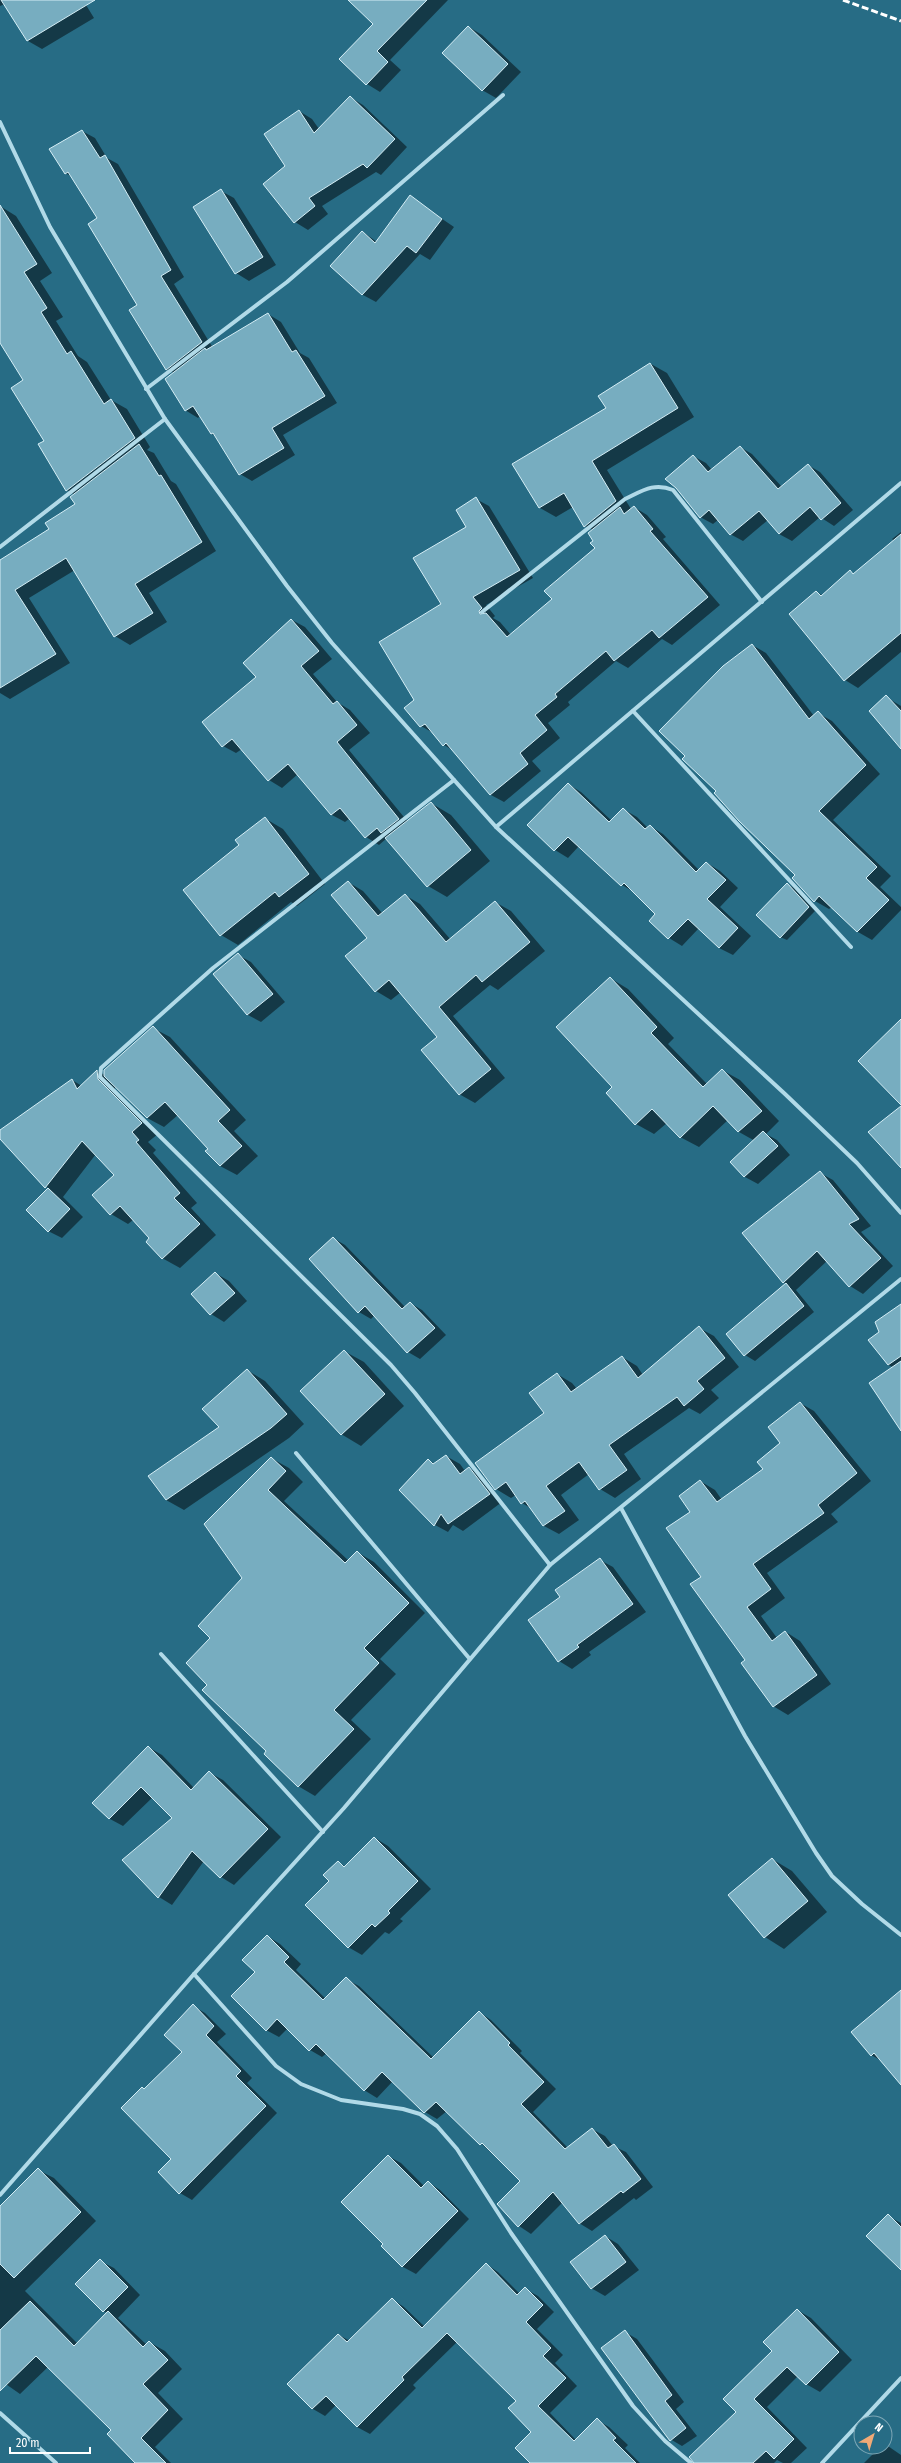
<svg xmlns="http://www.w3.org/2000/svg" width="901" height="2463" font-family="'Fira Sans Condensed',sans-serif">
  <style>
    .shadow { fill: #0007 }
    .building { fill: #77adc0; stroke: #d5eef6 }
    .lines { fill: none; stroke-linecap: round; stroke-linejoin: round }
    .street { stroke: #b1dae8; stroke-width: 4 }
    .rail { stroke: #fff; stroke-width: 3; stroke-dasharray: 7 3; stroke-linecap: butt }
  </style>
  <rect width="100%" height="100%" fill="#276c85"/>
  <g class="shadow">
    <polygon points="0,0 83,0 94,18 42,49 28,41 5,4 0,6"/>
    <polygon points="358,0 448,0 390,60 401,70 380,92 367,84 374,24"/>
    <polygon points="469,27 482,35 521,72 496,98 482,90"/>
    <polygon points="350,97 363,105 407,147 381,175 376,172 322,206 328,214 308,230 295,222 287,166 299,111 312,119 319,129"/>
    <polygon points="82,131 95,138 107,158 118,164 184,277 174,284 213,348 268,314 281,322 300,353 309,358 337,403 283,435 295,455 252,481 240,474 217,437 212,434 200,416 198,418 185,410 174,373 166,369 99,219 73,177 65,173"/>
    <polygon points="221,191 234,198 276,265 249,281 236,273"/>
    <polygon points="410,197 454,227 430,260 420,254 376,302 363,295 332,266 363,232 377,242"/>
    <polygon points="0,206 16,216 52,273 40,281 63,317 56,321 78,356 87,362 111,400 127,409 150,447 147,450 154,453 171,481 176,484 216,551 149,593 167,622 130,645 115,636 75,570 29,598 70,663 10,699 0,693 0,561 51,530 76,505 75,495 67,490 39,445 45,441 25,381 0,343"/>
    <polygon points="651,364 667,373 694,417 607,470 631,509 634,507 647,515 666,537 663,539 720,605 672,645 662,639 628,668 616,661 568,702 570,705 548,723 560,738 532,761 541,771 504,802 491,795 454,751 444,745 435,734 421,726 405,708 415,700 442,604 476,499 489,506 533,578 486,605 495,616 493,618 500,622 511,635 553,600 596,548 593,530 585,526 573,507 556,517 540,508 514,464 607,408"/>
    <polygon points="740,447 752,454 782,487 808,465 820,472 853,510 834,526 820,517 792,541 779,534 768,520 743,541 730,534 718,520 713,524 700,517 693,456 706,463 712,470"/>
    <polygon points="901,532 901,652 858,688 845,680 817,592 823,596 850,572 854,574 894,541 892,539"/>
    <polygon points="292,620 305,627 332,659 313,674 337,702 350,710 370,733 349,750 408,822 431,803 451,815 490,861 447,897 428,886 387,838 379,845 366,837 350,818 345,822 332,815 298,774 282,788 269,780 242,749 236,753 223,746 257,677"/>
    <polygon points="752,645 766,653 814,716 818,713 832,721 880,774 833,820 891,876 880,887 901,907 901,910 872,940 858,932 832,907 829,909 815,901 796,875 717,791"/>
    <polygon points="886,697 901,706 901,743"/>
    <polygon points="568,784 581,792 612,821 623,809 637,817 648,828 650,826 663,834 699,870 707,863 720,871 738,888 720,907 751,936 733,955 719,948 699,928 682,946 669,938 651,921 657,914 634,892 622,885 579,846 568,858 555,850"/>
    <polygon points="266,819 283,829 325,884 297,906 291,902 238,945 221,935 241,845"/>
    <polygon points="348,882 363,891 383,914 405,895 420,904 451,940 495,902 511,911 545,951 498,990 490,985 453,1016 505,1078 475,1103 459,1094 438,1037 401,992 391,1000 376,991 368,938"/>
    <polygon points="787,884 794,888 815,911 787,940 780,937"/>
    <polygon points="238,955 251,962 285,1002 261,1022 248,1015 214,975"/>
    <polygon points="610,978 628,989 674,1038 668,1044 707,1084 722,1070 740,1080 779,1121 766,1134 777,1140 790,1155 758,1184 745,1177 732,1162 755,1141 739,1132 728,1120 699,1147 680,1137 667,1123 654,1134 636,1124 614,1087"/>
    <polygon points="153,1028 170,1037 246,1120 234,1131 258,1156 237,1175 220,1166 209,1149 178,1115 164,1127 147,1118 115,1085 115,1090 158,1134 148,1142 156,1150 153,1153 197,1203 191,1208 216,1235 180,1268 162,1258 151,1238 133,1220 128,1224 111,1214 116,1175 96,1154 63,1197 83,1217 62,1238 48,1231 49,1189 0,1137 0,1132 72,1080 82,1086 97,1071 105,1075"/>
    <polygon points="820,1173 833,1180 871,1226 861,1232 893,1266 863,1294 850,1286 827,1261 796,1290 814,1312 755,1361 745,1355 727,1334 787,1284 783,1282"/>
    <polygon points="333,1238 345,1245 405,1307 410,1303 422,1310 446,1335 420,1359 408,1352 375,1315 371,1319 359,1312"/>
    <polygon points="215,1273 229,1281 247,1301 224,1322 211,1314"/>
    <polygon points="901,1305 901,1421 893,1367 888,1365 880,1333"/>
    <polygon points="699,1328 714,1336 739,1367 711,1390 719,1398 700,1414 689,1408 624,1454 641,1479 615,1498 600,1489 589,1474 561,1495 579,1520 559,1534 544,1526 532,1509 522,1503 516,1495 511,1498 496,1489 545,1413 557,1374 572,1383 577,1389 622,1357 637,1366 643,1375"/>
    <polygon points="344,1351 364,1362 404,1406 361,1446 341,1434"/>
    <polygon points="247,1370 265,1381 304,1424 289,1438 184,1510 166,1500 220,1428"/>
    <polygon points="800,1403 814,1411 871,1481 831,1514 838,1522 767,1573 785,1598 761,1616 777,1638 786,1632 800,1641 831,1684 788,1715 773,1706 702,1577 692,1512 700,1481 715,1490 722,1500 764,1469 781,1443"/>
    <polygon points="446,1456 460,1464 465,1471 469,1468 482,1476 502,1502 463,1531 453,1525 448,1532 435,1525 428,1460 435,1464"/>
    <polygon points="271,1458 289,1468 303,1482 284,1501 349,1561 357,1552 374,1562 425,1613 380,1659 396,1674 351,1720 371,1739 315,1796 298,1786 208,1685 211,1638 244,1578"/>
    <polygon points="600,1560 613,1567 646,1612 589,1652 591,1655 572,1669 559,1661 562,1597"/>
    <polygon points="148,1747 162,1755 194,1788 210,1773 223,1780 281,1837 234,1885 221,1877 204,1861 172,1905 159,1897 124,1860 174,1818 153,1797 123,1826 110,1819 94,1803"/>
    <polygon points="375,1838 388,1846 431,1889 400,1919 403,1921 389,1934 385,1932 362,1955 348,1947 338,1862 346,1867"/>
    <polygon points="772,1859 792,1871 827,1912 784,1949 765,1937"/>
    <polygon points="267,1936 280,1944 301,1964 296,1970 326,1999 346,1979 359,1986 433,2057 479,2012 491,2020 522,2051 520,2053 556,2089 533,2112 568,2148 592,2129 605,2136 613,2146 626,2152 653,2187 636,2200 634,2198 592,2231 579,2223 563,2202 531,2234 519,2226 498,2204 521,2181 447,2111 437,2119 425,2112 393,2081 377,2098 364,2090 327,2053 322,2057 310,2050 288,2028 279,2037 266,2030 256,1972"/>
    <polygon points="901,1990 901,2082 882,2061 871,2055"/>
    <polygon points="193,2006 205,2013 226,2034 217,2042 252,2078 247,2083 277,2113 192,2200 180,2193 173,2159 145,2090 183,2052"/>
    <polygon points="388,2156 401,2163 424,2186 428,2182 440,2190 469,2219 416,2274 403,2267 383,2246"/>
    <polygon points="38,2170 54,2178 96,2221 25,2291 78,2344 108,2313 103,2311 100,2261 114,2268 140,2295 118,2318 147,2345 149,2342 165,2351 182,2369 158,2393 183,2419 155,2447 171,2463 137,2463 112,2430 48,2367 20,2394 0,2380 0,2208"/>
    <polygon points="888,2216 901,2223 901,2269"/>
    <polygon points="605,2236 618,2244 639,2270 605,2296 591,2288"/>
    <polygon points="486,2264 498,2272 520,2294 525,2289 538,2296 554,2312 537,2329 563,2355 555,2363 577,2386 550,2413 576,2440 597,2420 609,2427 628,2445 625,2448 640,2463 531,2463 532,2432 518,2401 457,2342 413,2385 416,2388 370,2434 357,2427 336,2405 325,2416 313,2409 289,2384 339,2335 350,2341 392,2299 404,2307 424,2326"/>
    <polygon points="797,2310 811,2318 852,2360 820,2392 806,2384 798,2376 767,2407 807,2448 791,2463 783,2463 777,2460 774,2463 702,2463 737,2412"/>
    <polygon points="625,2332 637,2339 684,2402 676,2409 697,2436 682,2446 670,2439"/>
    <polygon points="885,2444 901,2455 901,2463 864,2463 880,2447 885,2447"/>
  </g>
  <g class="building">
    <polygon points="1,0 95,0 27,41"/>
    <polygon points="348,0 427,0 377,51 388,62 366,85 339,59 373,24"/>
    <polygon points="468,26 508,64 482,91 442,53"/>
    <polygon points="350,96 395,139 367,168 363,164 309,198 315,206 294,223 263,184 285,166 264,134 299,110 314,133"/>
    <polygon points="82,130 100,158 105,155 171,270 161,276 202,342 166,370 129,310 137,305 88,224 97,218 68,172 65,174 49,149"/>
    <polygon points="221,189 263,257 235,274 193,207"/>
    <polygon points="410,195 442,219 416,253 407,246 362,295 330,266 362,231 375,243"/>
    <polygon points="0,205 37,264 24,272 47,308 41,312 67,354 71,351 104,404 111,399 135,438 66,491 38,444 44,441 11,388 23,380 0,343"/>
    <polygon points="268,313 292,352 296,350 325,396 272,428 284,448 239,475 213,433 211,434 193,406 185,411 165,379 205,348 206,350"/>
    <polygon points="650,363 678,408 592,461 616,501 584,527 564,493 539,508 512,464 606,408 598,396"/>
    <polygon points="139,444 159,476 161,475 202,542 135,584 153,613 114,637 66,558 15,590 56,654 0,688 0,560 49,529 45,523 75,504 70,497"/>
    <polygon points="740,446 778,489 808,464 841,503 821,520 810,507 779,534 759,511 730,535 709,510 700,518 676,488 665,479 693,455 708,472"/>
    <polygon points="476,497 520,570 473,597 482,608 479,611 480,614 486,613 507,637 552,599 544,591 595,548 590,543 593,541 588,533 620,507 624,514 634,506 653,529 650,531 708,597 659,638 652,630 614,661 606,651 555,694 557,697 535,715 547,730 520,753 528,764 490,795 446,743 443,746 425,724 420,727 404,708 414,700 379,642 441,604 413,558 466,527 456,510"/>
    <polygon points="901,534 901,633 844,681 789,614 816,591 821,596 850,570 853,574"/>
    <polygon points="291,619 319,651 301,666 333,704 337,701 357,725 337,742 399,819 381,833 377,828 365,838 340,808 331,815 288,764 268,781 232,739 222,747 202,722 256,677 243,663"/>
    <polygon points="752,644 809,719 818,711 866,765 819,811 877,867 866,878 889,900 857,932 819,896 814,902 792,878 795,875 739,821 714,793 716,791 682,759 685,756 659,731 723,666"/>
    <polygon points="886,695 901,711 901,749 869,711"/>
    <polygon points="568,783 609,822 623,808 645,829 650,825 696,872 706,862 726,880 707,899 738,928 719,948 688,919 668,939 649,921 655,914 624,883 621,886 568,837 554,851 527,825"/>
    <polygon points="431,802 471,850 427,887 385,838"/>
    <polygon points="265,817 309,874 279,897 275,892 220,936 183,890 239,845 235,840"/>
    <polygon points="348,881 378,916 405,894 446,942 495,901 530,942 482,982 476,975 439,1007 491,1069 459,1095 421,1050 437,1037 389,980 375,992 345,956 367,938 331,895"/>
    <polygon points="787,883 809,907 780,938 756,915"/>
    <polygon points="238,953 273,994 247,1015 213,974"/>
    <polygon points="610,977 657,1027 651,1033 703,1087 722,1069 762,1111 738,1132 713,1106 680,1138 652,1109 635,1125 606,1093 612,1087 556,1027"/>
    <polygon points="901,1019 901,1105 858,1061"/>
    <polygon points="153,1026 230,1110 218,1121 242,1146 220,1166 205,1151 208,1149 165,1102 147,1118 104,1076 104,1070"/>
    <polygon points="97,1070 98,1079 142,1123 132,1132 139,1140 136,1142 180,1193 174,1198 200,1224 162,1259 146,1242 149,1238 120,1206 110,1215 92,1195 114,1175 82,1141 45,1188 0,1139 0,1130 72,1079 77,1089"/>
    <polygon points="901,1106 901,1168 868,1132"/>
    <polygon points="763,1131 778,1146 744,1177 730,1162"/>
    <polygon points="820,1171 859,1219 849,1224 881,1258 849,1287 817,1251 783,1283 742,1233"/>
    <polygon points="48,1188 70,1209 48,1232 26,1210"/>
    <polygon points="333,1237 402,1309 410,1302 435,1328 407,1353 365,1306 358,1313 309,1259"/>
    <polygon points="215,1272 235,1293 210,1315 191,1294"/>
    <polygon points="786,1283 804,1306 744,1356 726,1334"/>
    <polygon points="901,1304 901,1356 888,1365 868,1340 879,1332 875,1322"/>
    <polygon points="699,1326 725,1358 697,1381 704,1389 684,1406 677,1397 609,1445 627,1470 599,1490 579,1462 546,1486 565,1511 543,1526 525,1501 521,1504 506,1482 495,1490 475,1463 544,1413 529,1393 557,1373 571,1392 622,1356 638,1378"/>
    <polygon points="344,1350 385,1394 341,1435 300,1391"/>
    <polygon points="901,1361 901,1431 869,1383"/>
    <polygon points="247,1369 287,1414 271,1428 166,1500 148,1476 219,1427 202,1409"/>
    <polygon points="800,1402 857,1473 818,1505 824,1513 753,1564 771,1589 747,1607 772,1641 785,1631 817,1675 773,1707 741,1663 745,1660 690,1584 701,1577 666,1528 690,1512 679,1496 700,1480 717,1502 763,1469 757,1462 780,1443 768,1427"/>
    <polygon points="446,1455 460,1474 469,1467 490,1494 448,1524 441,1514 434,1526 399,1490 428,1459 433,1464"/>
    <polygon points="271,1457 286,1471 268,1490 345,1563 357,1551 409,1603 364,1648 379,1663 334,1710 354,1729 298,1787 264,1754 266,1751 202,1690 207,1685 186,1663 210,1638 198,1626 242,1578 204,1524"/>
    <polygon points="600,1558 633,1604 577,1645 579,1647 558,1662 528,1620 560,1597 555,1590"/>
    <polygon points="148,1746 191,1790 209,1771 268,1829 220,1878 192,1851 158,1898 122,1860 172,1818 141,1787 109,1819 92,1803"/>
    <polygon points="374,1837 418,1881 388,1911 390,1913 375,1927 372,1924 348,1948 305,1905 329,1881 323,1875 338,1861 344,1867"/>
    <polygon points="772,1858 808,1901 764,1938 728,1895"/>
    <polygon points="267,1935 289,1957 284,1962 323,2000 346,1977 431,2059 479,2011 510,2043 508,2045 544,2082 521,2104 565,2149 592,2128 608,2148 614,2144 641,2179 623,2193 621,2191 579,2224 553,2192 518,2227 497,2204 520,2181 482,2143 480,2145 436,2102 424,2113 382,2072 364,2091 316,2044 309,2051 277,2019 266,2031 231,1996 255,1972 242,1960"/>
    <polygon points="901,1990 901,2085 874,2053 871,2056 851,2032"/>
    <polygon points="193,2004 214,2026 206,2035 241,2071 236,2076 266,2106 179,2194 158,2172 171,2159 121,2108 142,2087 144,2089 182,2052 164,2035"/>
    <polygon points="388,2155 421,2188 428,2181 458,2211 402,2267 381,2246 383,2244 341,2202"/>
    <polygon points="38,2168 81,2212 14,2278 0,2264 0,2206"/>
    <polygon points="888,2214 901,2227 901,2270 866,2236"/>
    <polygon points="605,2235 626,2262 591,2289 570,2262"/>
    <polygon points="100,2259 128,2287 103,2312 75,2284"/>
    <polygon points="486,2263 517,2295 525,2287 543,2305 526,2322 551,2348 543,2356 566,2378 538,2406 574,2441 597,2418 616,2438 613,2440 636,2463 530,2463 515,2448 531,2432 508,2408 516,2401 447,2333 402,2377 404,2380 357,2427 326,2396 312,2409 287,2384 338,2334 347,2342 392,2298 422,2328"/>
    <polygon points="30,2301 74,2346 108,2311 143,2347 149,2341 168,2360 143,2384 168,2410 141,2438 166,2463 135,2463 107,2434 111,2430 36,2356 0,2391 0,2330"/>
    <polygon points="797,2309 839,2352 806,2385 787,2367 754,2399 794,2439 774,2459 766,2451 753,2463 694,2463 689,2457 736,2412 723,2399 772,2351 763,2342"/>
    <polygon points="625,2330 672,2395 665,2401 686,2428 670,2441 601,2348"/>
  </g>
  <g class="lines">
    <g class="street">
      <polyline points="0,122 50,227 165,419 287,586 332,643 496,827"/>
      <polyline points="146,389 287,282 503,95"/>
      <polyline points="901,483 496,827 785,1094 857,1163 901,1213"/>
      <polyline points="0,547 165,419"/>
      <path d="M482 612 625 499C642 491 654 482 673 490L762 602"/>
      <polyline points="633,711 851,947"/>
      <polyline points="454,780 213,968 101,1068 100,1077 391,1365 415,1393 550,1565"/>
      <polyline points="296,1453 469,1658"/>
      <polyline points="621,1508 745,1736 816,1853 832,1876 862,1904 901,1935"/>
      <polyline points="161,1654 323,1832"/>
      <polyline points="194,1974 276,2066 301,2084 341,2100 403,2109 420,2114 437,2126 457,2149 511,2233 633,2406 665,2441 691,2463"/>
      <polyline points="0,2195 194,1974 344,1808 550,1565 901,1279"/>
      <polyline points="0,2413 56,2463"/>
      <polyline points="822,2463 901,2378"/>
    </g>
    <polyline class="rail" points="843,0 901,21"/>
  </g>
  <g transform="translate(873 2435) rotate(38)"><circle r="19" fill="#276c85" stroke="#7da7b6"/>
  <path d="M0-3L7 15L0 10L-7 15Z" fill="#f0a976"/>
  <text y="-6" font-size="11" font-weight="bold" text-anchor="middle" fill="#ffffff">N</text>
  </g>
  <path d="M10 2447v6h80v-6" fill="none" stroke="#ffffff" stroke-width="2"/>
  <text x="16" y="2447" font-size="12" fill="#ffffff" stroke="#276c85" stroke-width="3" paint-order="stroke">20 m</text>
</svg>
